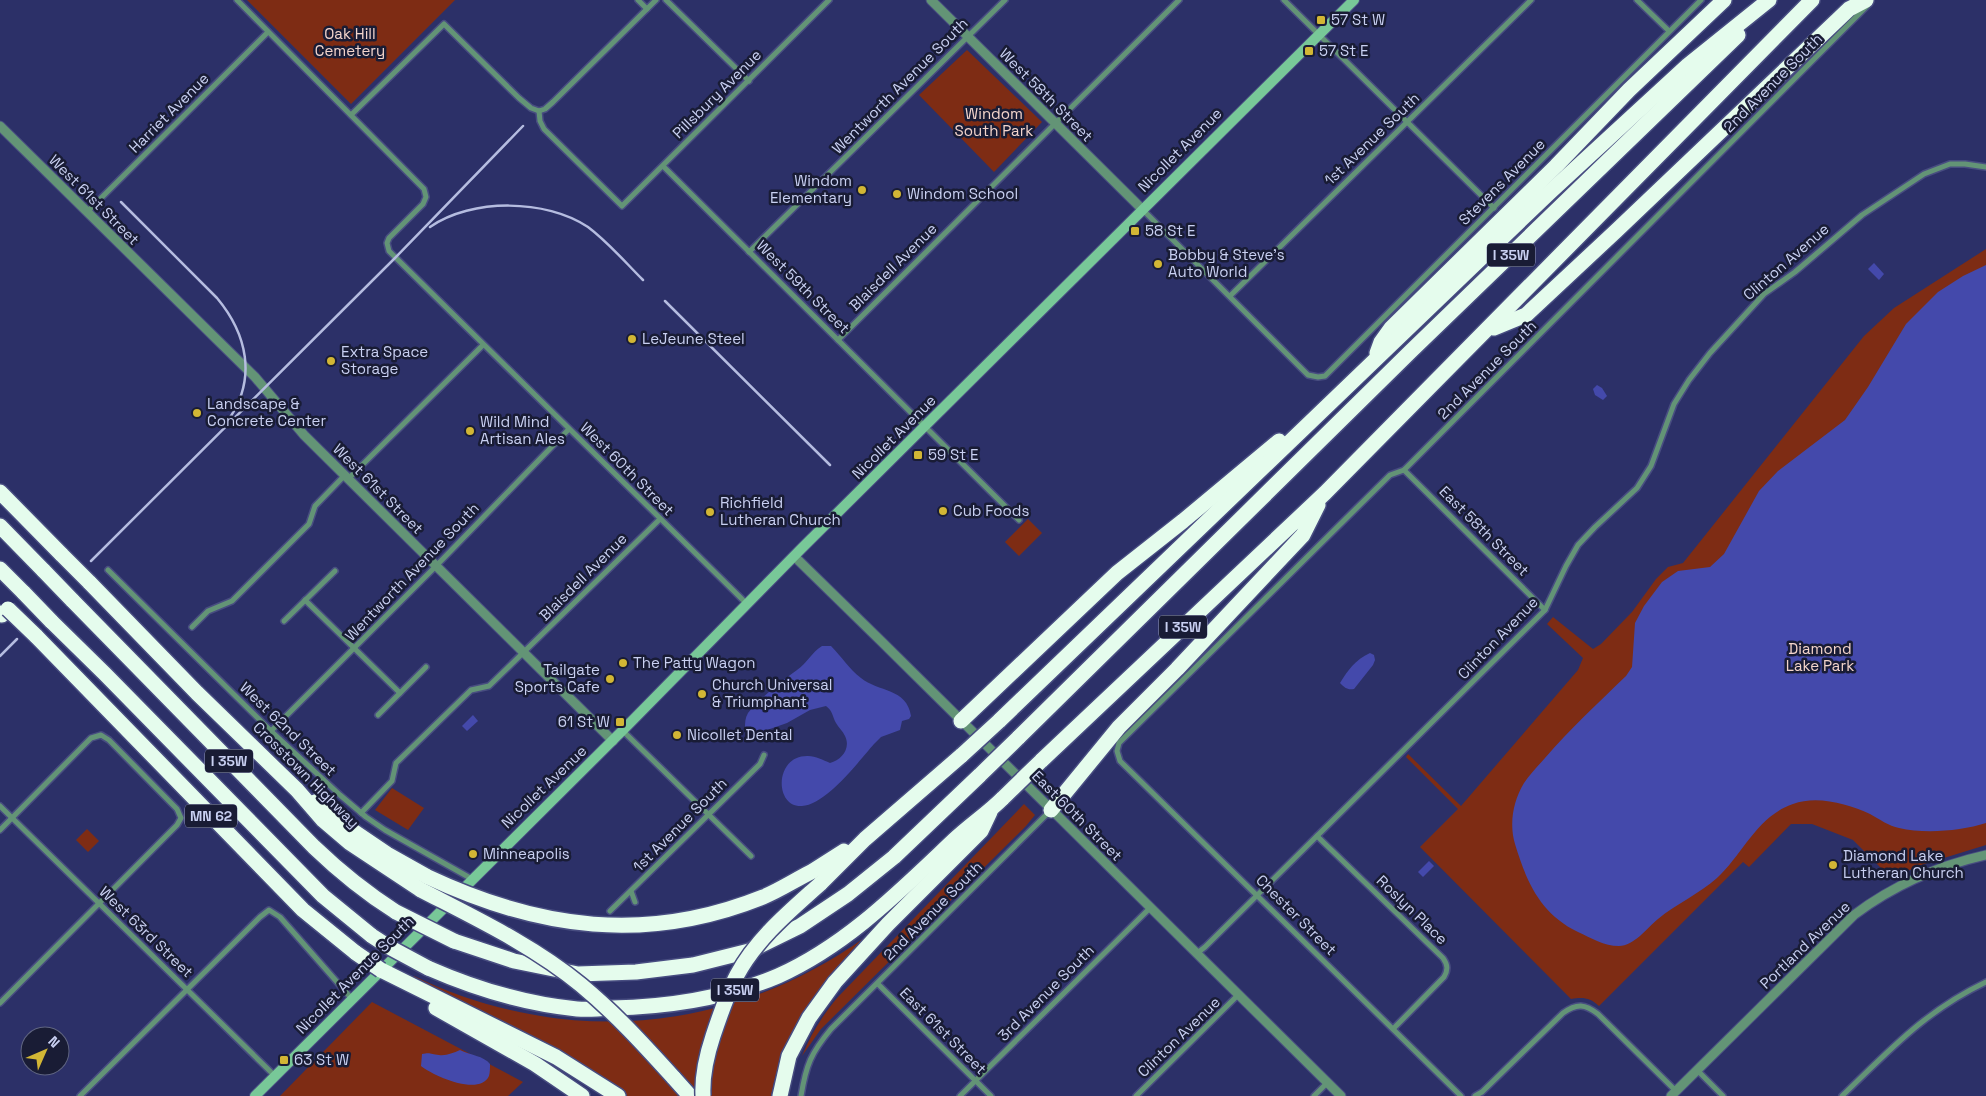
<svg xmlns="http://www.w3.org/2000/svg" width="1986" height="1096" font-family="'Space Grotesk',sans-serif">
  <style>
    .green { fill: #7e2c14 }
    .water { fill: #4449ab }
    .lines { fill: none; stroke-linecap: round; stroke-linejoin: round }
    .minor-casing { stroke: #484d81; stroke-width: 8 }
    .tertiary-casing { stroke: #484d81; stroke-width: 11 }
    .secondary-casing { stroke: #484d81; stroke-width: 12 }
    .motorway-casing { stroke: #484d81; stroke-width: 18 }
    .minor { stroke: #639476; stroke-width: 5 }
    .tertiary { stroke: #639476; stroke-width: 9 }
    .secondary { stroke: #78c898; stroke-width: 10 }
    .motorway { stroke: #e5fced; stroke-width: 15 }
    .rail { stroke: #b5bce0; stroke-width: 2.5 }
    .motorway-bridge-casing { stroke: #484d81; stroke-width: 18; stroke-linecap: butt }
    .motorway-bridge { stroke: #e5fced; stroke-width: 15 }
    .poi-dot { fill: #d2b635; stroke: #191c35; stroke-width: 2 }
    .labels { text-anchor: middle; stroke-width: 5; stroke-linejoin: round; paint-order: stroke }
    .shield { fill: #191c35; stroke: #949ab9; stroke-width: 1 }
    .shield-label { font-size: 14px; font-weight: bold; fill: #c9d0f2 }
    .poi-label { font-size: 15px; fill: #c9d0f2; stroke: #191c35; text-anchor: start }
    .park-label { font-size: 15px; fill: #f4d5cc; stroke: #191c35 }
    .street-label { font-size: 15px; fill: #c9d0f2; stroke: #191c35 }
  </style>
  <rect width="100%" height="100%" fill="#2c3068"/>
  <g class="green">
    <polygon points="247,0 455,0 351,104"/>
    <polygon points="967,50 1042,122 994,172 919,95"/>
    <path d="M1986 249V845L1918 866 1892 879 1853 840 1812 824H1791L1749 867 1743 862 1599 1006C1590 998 1584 997 1571 999L1420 847 1458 809 1406 757 1408 754 1461 806 1578 670 1583 658 1547 624 1553 617 1593 649 1601 644 1632 612 1656 579 1668 567 1683 563 1864 336 1894 308Z"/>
    <polygon points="1028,519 1042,533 1019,556 1005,542"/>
    <polygon points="392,788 424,808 408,830 375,810"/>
    <path d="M1024 804 1035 815 1026 826 821 1029 802 1056C811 1034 822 1016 837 998Z"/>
    <polygon points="87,829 99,841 88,852 76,840"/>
    <path d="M864 938 866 940C819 990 784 1025 771 1096H701L680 1073 668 1083 679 1096H625L603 1079 412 980 414 976C563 1048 729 1034 864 938Z"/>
    <polygon points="372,1002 523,1082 508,1096 280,1096"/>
  </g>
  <g class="water">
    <polygon points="1874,263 1884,274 1879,280 1868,269"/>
    <path d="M1986 265V823C1961 831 1925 834 1899 828 1889 826 1879 819 1870 814 1848 804 1817 795 1793 804 1757 816 1743 854 1717 878 1699 894 1676 904 1658 919 1647 928 1634 946 1619 946 1604 946 1591 938 1578 932 1540 913 1527 883 1515 844 1509 824 1513 801 1524 783 1530 774 1538 766 1545 758 1570 729 1598 703 1626 676L1632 667 1635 623 1644 606 1662 582 1678 571 1710 567 1724 554 1759 491 1778 471 1845 420 1868 387 1906 324 1938 292 1963 276Z"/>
    <polygon points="1597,385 1602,388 1607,396 1603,400 1595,395 1593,389"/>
    <path d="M822 646H831C842 657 849 669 861 678 878 692 907 688 911 716L909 719 902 721 900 730 881 737 874 744C859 761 826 805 802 806 774 808 774 755 808 756 816 756 823 760 830 763 842 760 851 748 845 736 843 731 838 727 836 723 832 716 833 711 826 706L810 710 787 723 753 735 745 728C745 723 745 718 748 713 759 699 783 680 797 670 807 663 812 652 822 646Z"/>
    <path d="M1370 653 1374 655 1375 660 1373 665 1354 689C1347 690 1345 688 1340 683 1348 670 1355 660 1370 653Z"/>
    <polygon points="473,715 478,721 467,731 462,726"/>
    <polygon points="1429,861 1434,866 1423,877 1418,872"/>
    <path d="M460 1050C470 1055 484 1056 490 1064 490 1067 490 1073 489 1076 480 1096 435 1077 421 1066L422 1054C430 1052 431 1054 439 1055 446 1056 453 1053 460 1050Z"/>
  </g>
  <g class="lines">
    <defs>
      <g id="minor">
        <polyline points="237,0 424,189 426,197 423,204 389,238 387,243 389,251 747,604"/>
        <polyline points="638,0 647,9"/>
        <polyline points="666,0 749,81"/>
        <polyline points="1284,0 1494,208"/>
        <polyline points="1637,0 1669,31"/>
        <polyline points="539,111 540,121 544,129 622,206 829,0"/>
        <polyline points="539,111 545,109 553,102 656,0"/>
        <polyline points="351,115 444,24 519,98 531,108 539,111"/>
        <polyline points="663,166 1019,520"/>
        <polyline points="1142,209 1308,375 1318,377 1325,376 1701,0"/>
        <polyline points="87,212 268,32"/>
        <polyline points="749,252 1005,0"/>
        <polyline points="1230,296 1531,0"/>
        <polyline points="838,340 1179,0"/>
        <polyline points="1404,470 1545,610"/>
        <polyline points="348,479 483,345"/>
        <polyline points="108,570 271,731 340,795 366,817 385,830 472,879"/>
        <polyline points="305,600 400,693"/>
        <polyline points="284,621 335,571"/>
        <polyline points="192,627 208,611 232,601 309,524 315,506 345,475"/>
        <polyline points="378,715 426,667"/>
        <polyline points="271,731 436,566 569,429"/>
        <polyline points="623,731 751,856"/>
        <polyline points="0,806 275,1076"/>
        <polyline points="361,813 392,781 396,763 471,690 489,686 660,519"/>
        <polyline points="0,830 91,738 101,735 109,740 177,809 181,818 177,825 0,1003"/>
        <path d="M1317 836 1443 958C1448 965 1448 970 1444 977L1393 1029"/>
        <polyline points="631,891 635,902"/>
        <polyline points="610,911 760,764 764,755"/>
        <polyline points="1196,954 1205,947 1545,610 1566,566 1578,545 1595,527 1637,488 1651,466 1674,404 1689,380 1710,353 1764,294 1795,272 1862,215 1924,174 1950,164 1965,164 1986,167"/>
        <polyline points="878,984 991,1096"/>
        <polyline points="1697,1070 1723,1096"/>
        <polyline points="80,1096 260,917 269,910 280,917 352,999"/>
        <path d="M801 1096C806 1065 811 1053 831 1029L1051 810"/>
        <polyline points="960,1096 1150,908"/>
        <polyline points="1136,1096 1238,995"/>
        <polyline points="1314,1096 1327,1083"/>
        <polyline points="1461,1096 1120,761 1117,751 1119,743 1390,475 1404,470 1868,5"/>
        <path d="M1475 1096 1482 1092 1563 1013C1577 1003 1585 1004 1598 1014L1676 1091"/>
        <path d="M1842 1096C1890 1050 1925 1011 1986 982"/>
      </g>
      <g id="tertiary">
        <polyline points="931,0 1142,209"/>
        <polyline points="0,126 255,377 304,435 613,741"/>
        <polyline points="794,556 882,642 1341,1096"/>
        <path d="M1671 1096 1854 915C1894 885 1937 866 1986 855"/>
      </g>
      <polyline id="secondary" points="255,1096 624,729 802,548 1354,0"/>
      <g id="motorway">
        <polyline points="1494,328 1526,315 1616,231 1849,9 1866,0"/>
        <polyline points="1377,353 1381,342 1391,328 1556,166 1629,90 1724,0"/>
        <polyline points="0,492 62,555"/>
        <polyline points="0,526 44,571"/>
        <polyline points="0,569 24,593"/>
        <polyline points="89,582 197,693 297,790 323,820 350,843 421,890"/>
        <path d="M72 600 314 847C339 871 366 893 396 912"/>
        <polyline points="0,613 2,615"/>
        <polyline points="51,621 105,674 323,896 372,936"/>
        <polyline points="36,636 303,910 356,953"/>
        <polyline points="961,721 1117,573 1183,521 1279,441"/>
        <polyline points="999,721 1550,192 1688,65 1769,0"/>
        <polyline points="1018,738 1411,351 1738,35"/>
        <polyline points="1041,761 1325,493 1812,0"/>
        <polyline points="315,802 356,833 387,854 428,877"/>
        <polyline points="1051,810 1119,727 1177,669 1303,535 1318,505"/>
        <polyline points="811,872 844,851"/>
        <polyline points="820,884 865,839 962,755"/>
        <polyline points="454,941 514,961 578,974 636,972 693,965 749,951 800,926 848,894 894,857 980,775"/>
        <path d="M428 968C476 989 525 1004 577 1009 589 1010 600 1009 612 1008 668 1007 726 998 778 976 847 945 900 891 954 840 970 825 988 813 1003 798"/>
        <polyline points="381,970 556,1057 618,1096"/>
        <polyline points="436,1008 535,1064 582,1096"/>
        <polyline points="673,1077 690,1096"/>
        <polyline points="780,1096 789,1056 809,1018 835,982 888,924 981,831 990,812"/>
      </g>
    </defs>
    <use href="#minor" class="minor-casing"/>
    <use href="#tertiary" class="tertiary-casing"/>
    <use href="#secondary" class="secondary-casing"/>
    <use href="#motorway" class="motorway-casing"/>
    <use href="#minor" class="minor"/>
    <use href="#tertiary" class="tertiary"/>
    <use href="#secondary" class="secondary"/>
    <use href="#motorway" class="motorway"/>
    <g class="rail">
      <path d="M121 202 217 298C247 334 257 378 229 419"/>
      <path d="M430 227C472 198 546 199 588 227 608 242 625 262 643 280"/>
      <polyline points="665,301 830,465"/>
      <polyline points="91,561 395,258 523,126"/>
      <polyline points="0,656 17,639"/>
    </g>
    <defs>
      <g id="motorway-bridge">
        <polyline points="62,555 89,582"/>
        <polyline points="44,571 72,600"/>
        <polyline points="24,593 51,621"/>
        <polyline points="8,609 36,636"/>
        <polyline points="962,755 999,721"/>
        <polyline points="980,775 1018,738"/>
        <polyline points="1003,798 1041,761"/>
        <path d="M428 877C539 929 646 944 763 897 780 890 795 880 811 872"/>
        <path d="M421 890C475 918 534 946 581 985 615 1013 644 1045 673 1077"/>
        <polyline points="396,912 454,941"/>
        <polyline points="372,936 389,947 428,968"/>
        <polyline points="356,953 381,970"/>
        <path d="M703 1096C702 1076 707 1054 713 1036 720 1015 727 994 737 975 757 938 790 911 820 884"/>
      </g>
    </defs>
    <use href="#motorway-bridge" class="motorway-bridge-casing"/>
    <use href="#motorway-bridge" class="motorway-bridge"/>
  </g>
  <g class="poi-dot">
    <rect x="1316" y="15" width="10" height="10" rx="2.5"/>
    <rect x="1304" y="46" width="10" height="10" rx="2.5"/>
    <circle cx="862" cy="190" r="5"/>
    <circle cx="897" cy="194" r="5"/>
    <rect x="1130" y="226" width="10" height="10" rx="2.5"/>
    <circle cx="1158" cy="264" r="5"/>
    <circle cx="632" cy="339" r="5"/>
    <circle cx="331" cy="361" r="5"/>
    <circle cx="197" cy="413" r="5"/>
    <circle cx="470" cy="431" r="5"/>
    <rect x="913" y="450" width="10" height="10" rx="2.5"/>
    <circle cx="943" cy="511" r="5"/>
    <circle cx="710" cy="512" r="5"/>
    <circle cx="623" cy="663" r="5"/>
    <circle cx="610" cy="679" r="5"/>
    <circle cx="702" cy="694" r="5"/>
    <rect x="615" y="717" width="10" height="10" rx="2.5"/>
    <circle cx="677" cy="735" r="5"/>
    <circle cx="473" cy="854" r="5"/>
    <circle cx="1833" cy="865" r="5"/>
    <rect x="279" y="1055" width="10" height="10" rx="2.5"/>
  </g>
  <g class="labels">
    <g class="shield">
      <rect x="1487" y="243.5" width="48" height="23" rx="4"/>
      <rect x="1159" y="615.5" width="48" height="23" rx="4"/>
      <rect x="205" y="749.5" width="48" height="23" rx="4"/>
      <rect x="185" y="804.5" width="52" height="23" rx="4"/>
      <rect x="711" y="978.5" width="48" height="23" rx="4"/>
    </g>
    <g class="shield-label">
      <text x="1511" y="260">I 35W</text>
      <text x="1183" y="632">I 35W</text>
      <text x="229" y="766">I 35W</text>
      <text x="211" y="821">MN 62</text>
      <text x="735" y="995">I 35W</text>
    </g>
    <g class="poi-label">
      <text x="1331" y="25">57 St W</text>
      <text x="1319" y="56">57 St E</text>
      <text x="852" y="186" text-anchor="end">Windom<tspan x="852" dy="17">Elementary</tspan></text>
      <text x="907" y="199">Windom School</text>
      <text x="1145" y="236">58 St E</text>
      <text x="1168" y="260">Bobby &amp; Steve's<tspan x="1168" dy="17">Auto World</tspan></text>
      <text x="642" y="344">LeJeune Steel</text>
      <text x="341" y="357">Extra Space<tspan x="341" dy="17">Storage</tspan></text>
      <text x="207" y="409">Landscape &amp;<tspan x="207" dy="17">Concrete Center</tspan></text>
      <text x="480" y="427">Wild Mind<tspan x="480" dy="17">Artisan Ales</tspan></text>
      <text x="928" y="460">59 St E</text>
      <text x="720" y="508">Richfield<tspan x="720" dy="17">Lutheran Church</tspan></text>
      <text x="953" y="516">Cub Foods</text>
      <text x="633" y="668">The Patty Wagon</text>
      <text x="600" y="675" text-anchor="end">Tailgate<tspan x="600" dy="17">Sports Cafe</tspan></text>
      <text x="712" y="690">Church Universal<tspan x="712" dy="17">&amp; Triumphant</tspan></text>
      <text x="610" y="727" text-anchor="end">61 St W</text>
      <text x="687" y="740">Nicollet Dental</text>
      <text x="483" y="859">Minneapolis</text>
      <text x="1843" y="861">Diamond Lake<tspan x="1843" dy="17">Lutheran Church</tspan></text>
      <text x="294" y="1065">63 St W</text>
    </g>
    <g class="park-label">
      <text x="350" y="39">Oak Hill<tspan x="350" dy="17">Cemetery</tspan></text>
      <text x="994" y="119">Windom<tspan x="994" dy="17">South Park</tspan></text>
      <text x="1820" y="654">Diamond<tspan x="1820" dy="17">Lake Park</tspan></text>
    </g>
    <g class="street-label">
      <text transform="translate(1773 83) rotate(-45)" y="5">2nd Avenue South</text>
      <text transform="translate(900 86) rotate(-45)" y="5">Wentworth Avenue South</text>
      <text transform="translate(717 94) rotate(-45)" y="5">Pillsbury Avenue</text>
      <text transform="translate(1046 95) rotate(45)" y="5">West 58th Street</text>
      <text transform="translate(169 113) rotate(-45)" y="5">Harriet Avenue</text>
      <text transform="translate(1372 139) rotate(-44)" y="5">1st Avenue South</text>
      <text transform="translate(1180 150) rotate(-45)" y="5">Nicollet Avenue</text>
      <text transform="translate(1502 182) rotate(-45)" y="5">Stevens Avenue</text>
      <text transform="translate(94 200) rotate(45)" y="5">West 61st Street</text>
      <text transform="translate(1786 262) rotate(-41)" y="5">Clinton Avenue</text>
      <text transform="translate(893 267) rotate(-45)" y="5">Blaisdell Avenue</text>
      <text transform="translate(803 287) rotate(45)" y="5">West 59th Street</text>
      <text transform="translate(1487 370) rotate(-45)" y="5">2nd Avenue South</text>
      <text transform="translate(894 437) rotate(-45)" y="5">Nicollet Avenue</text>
      <text transform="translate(627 469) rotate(45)" y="5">West 60th Street</text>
      <text transform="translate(378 489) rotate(45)" y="5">West 61st Street</text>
      <text transform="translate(1484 531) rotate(45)" y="5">East 58th Street</text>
      <text transform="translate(412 572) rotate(-46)" y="5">Wentworth Avenue South</text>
      <text transform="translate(583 577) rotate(-45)" y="5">Blaisdell Avenue</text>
      <text transform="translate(1498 638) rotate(-46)" y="5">Clinton Avenue</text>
      <text transform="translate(288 729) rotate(44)" y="5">West 62nd Street</text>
      <text transform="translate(306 775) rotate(45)" y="5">Crosstown Highway</text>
      <text transform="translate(544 787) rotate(-44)" y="5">Nicollet Avenue</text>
      <text transform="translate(1077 816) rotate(45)" y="5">East 60th Street</text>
      <text transform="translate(680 825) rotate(-45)" y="5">1st Avenue South</text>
      <text transform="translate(1412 910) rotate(44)" y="5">Roslyn Place</text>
      <text transform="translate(933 911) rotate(-45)" y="5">2nd Avenue South</text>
      <text transform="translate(1296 915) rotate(45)" y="5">Chester Street</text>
      <text transform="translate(146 932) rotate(44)" y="5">West 63rd Street</text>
      <text transform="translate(1805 945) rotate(-44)" y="5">Portland Avenue</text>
      <text transform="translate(355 975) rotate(-45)" y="5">Nicollet Avenue South</text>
      <text transform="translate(1046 993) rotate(-45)" y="5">3rd Avenue South</text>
      <text transform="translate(943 1031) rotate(45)" y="5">East 61st Street</text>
      <text transform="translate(1179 1037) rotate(-44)" y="5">Clinton Avenue</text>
    </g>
  </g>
  <g transform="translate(45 1051) rotate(45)"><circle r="24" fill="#191c35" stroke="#5f6481"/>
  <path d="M0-4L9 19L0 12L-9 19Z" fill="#d2b635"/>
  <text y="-8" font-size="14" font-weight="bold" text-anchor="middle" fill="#c9d0f2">N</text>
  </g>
</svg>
